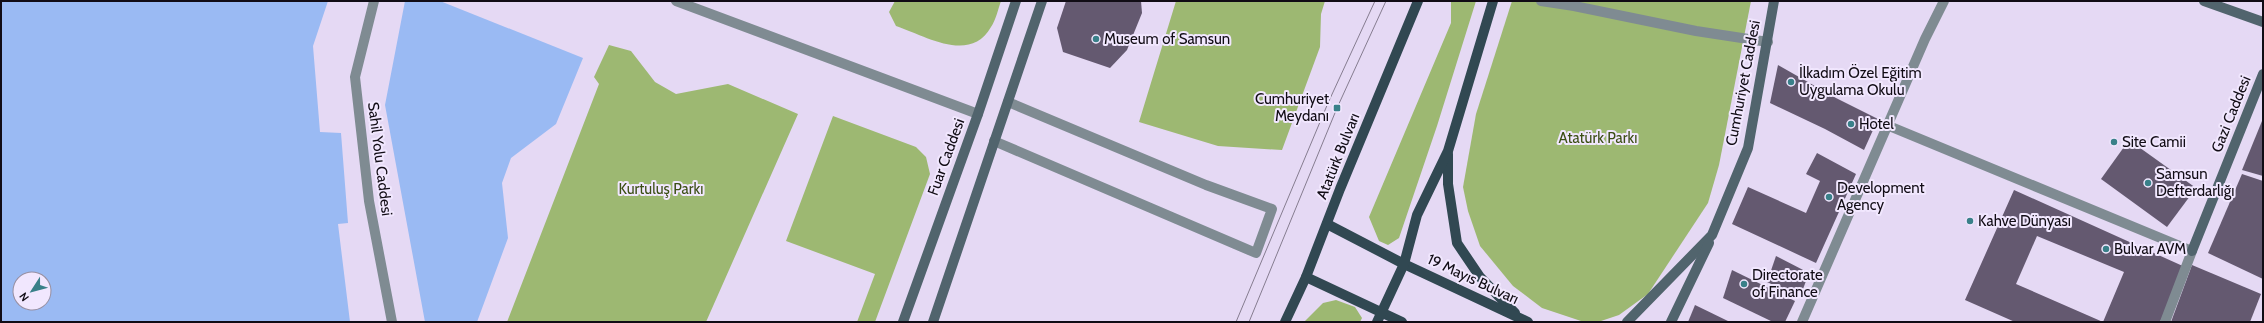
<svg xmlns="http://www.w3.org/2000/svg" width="2264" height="323" font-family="Cabin,sans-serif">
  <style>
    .green { fill: #9db872 }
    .water { fill: #9abaf3; fill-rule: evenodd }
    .building { fill: #645970; fill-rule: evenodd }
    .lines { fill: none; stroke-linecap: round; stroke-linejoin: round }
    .street { stroke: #7f8b92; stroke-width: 10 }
    .secondary { stroke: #51646d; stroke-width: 10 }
    .primary { stroke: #314852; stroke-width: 10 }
    .tram { stroke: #857c8f; stroke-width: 1 }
    .poi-dot { fill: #398089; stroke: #f1e7fe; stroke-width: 1.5 }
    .labels { text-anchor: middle; stroke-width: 4; stroke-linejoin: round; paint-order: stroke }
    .poi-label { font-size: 15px; fill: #110c15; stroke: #f1e7fe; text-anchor: start }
    .street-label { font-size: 15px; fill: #110c15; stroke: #f1e7fe }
    .park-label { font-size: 15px; fill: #3b4e14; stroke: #f1e7fe }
  </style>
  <rect width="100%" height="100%" fill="#e5d9f4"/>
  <g class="green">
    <path d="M895 1H1001C998 9 996 20 991 27 970 64 926 36 896 26L889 12Z"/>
    <polygon points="1176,1 1325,1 1321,14 1320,47 1282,150 1218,146 1139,122"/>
    <polygon points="1451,1 1476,1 1437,126 1399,238 1388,245 1379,241 1369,217 1451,23"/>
    <polygon points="1512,1 1751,1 1719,165 1708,203 1648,294 1619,315 1598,322 1584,322 1542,308 1513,286 1480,246 1468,211 1463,187 1476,114"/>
    <polygon points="609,45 631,51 655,82 676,94 728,84 798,114 706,322 507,322 599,84 594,77"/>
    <polygon points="833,116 916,147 926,157 930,174 875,322 857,322 875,274 786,241"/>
    <polygon points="1336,300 1355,307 1362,318 1360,322 1304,322 1323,303"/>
  </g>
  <g class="water">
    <path d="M1 1H328L313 46 320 132 341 133 348 223 338 224 350 322H1ZM20 279H44V303H20Z"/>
    <polygon points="405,1 440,1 583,58 556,124 511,158 502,183 508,238 477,322 425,322 385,105"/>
  </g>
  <g class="building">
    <polygon points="1066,1 1141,1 1142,13 1127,50 1110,68 1063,52 1057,28"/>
    <polygon points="1778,65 1836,98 1878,119 1864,150 1825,129 1770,103"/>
    <polygon points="2262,121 2263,121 2263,176 2242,170"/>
    <polygon points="2129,140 2196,188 2167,227 2101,179"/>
    <polygon points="1817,153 1856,174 1816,263 1732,224 1748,187 1806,213 1820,181 1806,174"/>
    <polygon points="2242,174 2263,181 2263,279 2208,253"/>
    <path d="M2014 190 2185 267 2160 322H2015L1965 300ZM2037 236 2124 272 2103 322 2016 284Z"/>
    <polygon points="1776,256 1809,273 1800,297 1767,282"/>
    <polygon points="2192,265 2261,294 2250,322 2171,322"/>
    <polygon points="1732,270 1795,301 1785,322 1773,322 1723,298"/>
    <polygon points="1695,305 1730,322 1688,322"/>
  </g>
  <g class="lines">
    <g class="street">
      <polyline points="374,1 355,77 369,201 392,322"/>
      <polyline points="676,1 978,114"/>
      <polyline points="1541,1 1574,6 1696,31 1768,42"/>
      <polyline points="1889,126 2192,251 2165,322"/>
      <polyline points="994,141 1256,253 1272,209 1206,185 1008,102"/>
      <polyline points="1802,322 1925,39 1944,1"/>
    </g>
    <g class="secondary">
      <polyline points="2204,1 2263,22"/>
      <polyline points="2192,251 2263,74"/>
      <polyline points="903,322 978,114 1016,1"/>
      <polyline points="933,322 1042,1"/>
      <polyline points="1627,322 1712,235 1748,148 1774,1"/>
      <polyline points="1671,322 1709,243"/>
    </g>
    <g class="primary">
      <polyline points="1448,154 1448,184 1457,243 1480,277 1515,313"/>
      <polyline points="1327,224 1404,264 1528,322"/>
      <polyline points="1306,277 1402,322"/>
      <polyline points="1285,322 1306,277 1340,189 1418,1"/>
      <polyline points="1377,322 1404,264 1417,215 1448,151 1493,1"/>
    </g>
    <g class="tram">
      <polyline points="1236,322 1328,103 1375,1"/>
      <polyline points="1249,322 1337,108 1386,1"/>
    </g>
  </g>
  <g class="poi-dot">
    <circle cx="1096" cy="39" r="4"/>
    <circle cx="1791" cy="82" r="4"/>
    <rect x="1333" y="104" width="8" height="8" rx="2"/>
    <circle cx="1851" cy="124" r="4"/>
    <circle cx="2114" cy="142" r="4"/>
    <circle cx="2148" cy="183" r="4"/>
    <circle cx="1829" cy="197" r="4"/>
    <circle cx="1970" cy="221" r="4"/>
    <circle cx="2106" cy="249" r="4"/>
    <circle cx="1744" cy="284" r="4"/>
  </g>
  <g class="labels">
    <g class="poi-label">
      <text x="1104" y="44">Museum of Samsun</text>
      <text x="1799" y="78">İlkadım Özel Eğitim<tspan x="1799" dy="17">Uygulama Okulu</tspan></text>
      <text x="1329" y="104" text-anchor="end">Cumhuriyet<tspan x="1329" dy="17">Meydanı</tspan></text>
      <text x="1859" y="129">Hotel</text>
      <text x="2122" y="147">Site Camii</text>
      <text x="2156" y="179">Samsun<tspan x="2156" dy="17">Defterdarlığı</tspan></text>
      <text x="1837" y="193">Development<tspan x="1837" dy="17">Agency</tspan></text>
      <text x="1978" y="226">Kahve Dünyası</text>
      <text x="2114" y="254">Bulvar AVM</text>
      <text x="1752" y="280">Directorate<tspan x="1752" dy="17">of Finance</tspan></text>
    </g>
    <g class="street-label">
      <text transform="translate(1743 83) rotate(-79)" y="5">Cumhuriyet Caddesi</text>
      <text transform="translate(2231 114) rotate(-68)" y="5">Gazi Caddesi</text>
      <text transform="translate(1338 156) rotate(-68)" y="5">Atatürk Bulvarı</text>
      <text transform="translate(946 157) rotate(-70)" y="5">Fuar Caddesi</text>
      <text transform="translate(380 159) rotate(83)" y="5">Sahil Yolu Caddesi</text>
      <text transform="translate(1473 279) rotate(25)" y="5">19 Mayıs Bulvarı</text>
    </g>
    <g class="park-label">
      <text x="1598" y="143">Atatürk Parkı</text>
      <text x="661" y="194">Kurtuluş Parkı</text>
    </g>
  </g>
  <rect width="2264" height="323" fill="none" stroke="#110c15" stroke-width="4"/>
  <g transform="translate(32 291) rotate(234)"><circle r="19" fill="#f1e7fe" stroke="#978fa1"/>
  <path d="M0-3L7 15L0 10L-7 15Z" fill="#398089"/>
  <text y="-6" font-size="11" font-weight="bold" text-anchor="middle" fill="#110c15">N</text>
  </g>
</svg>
